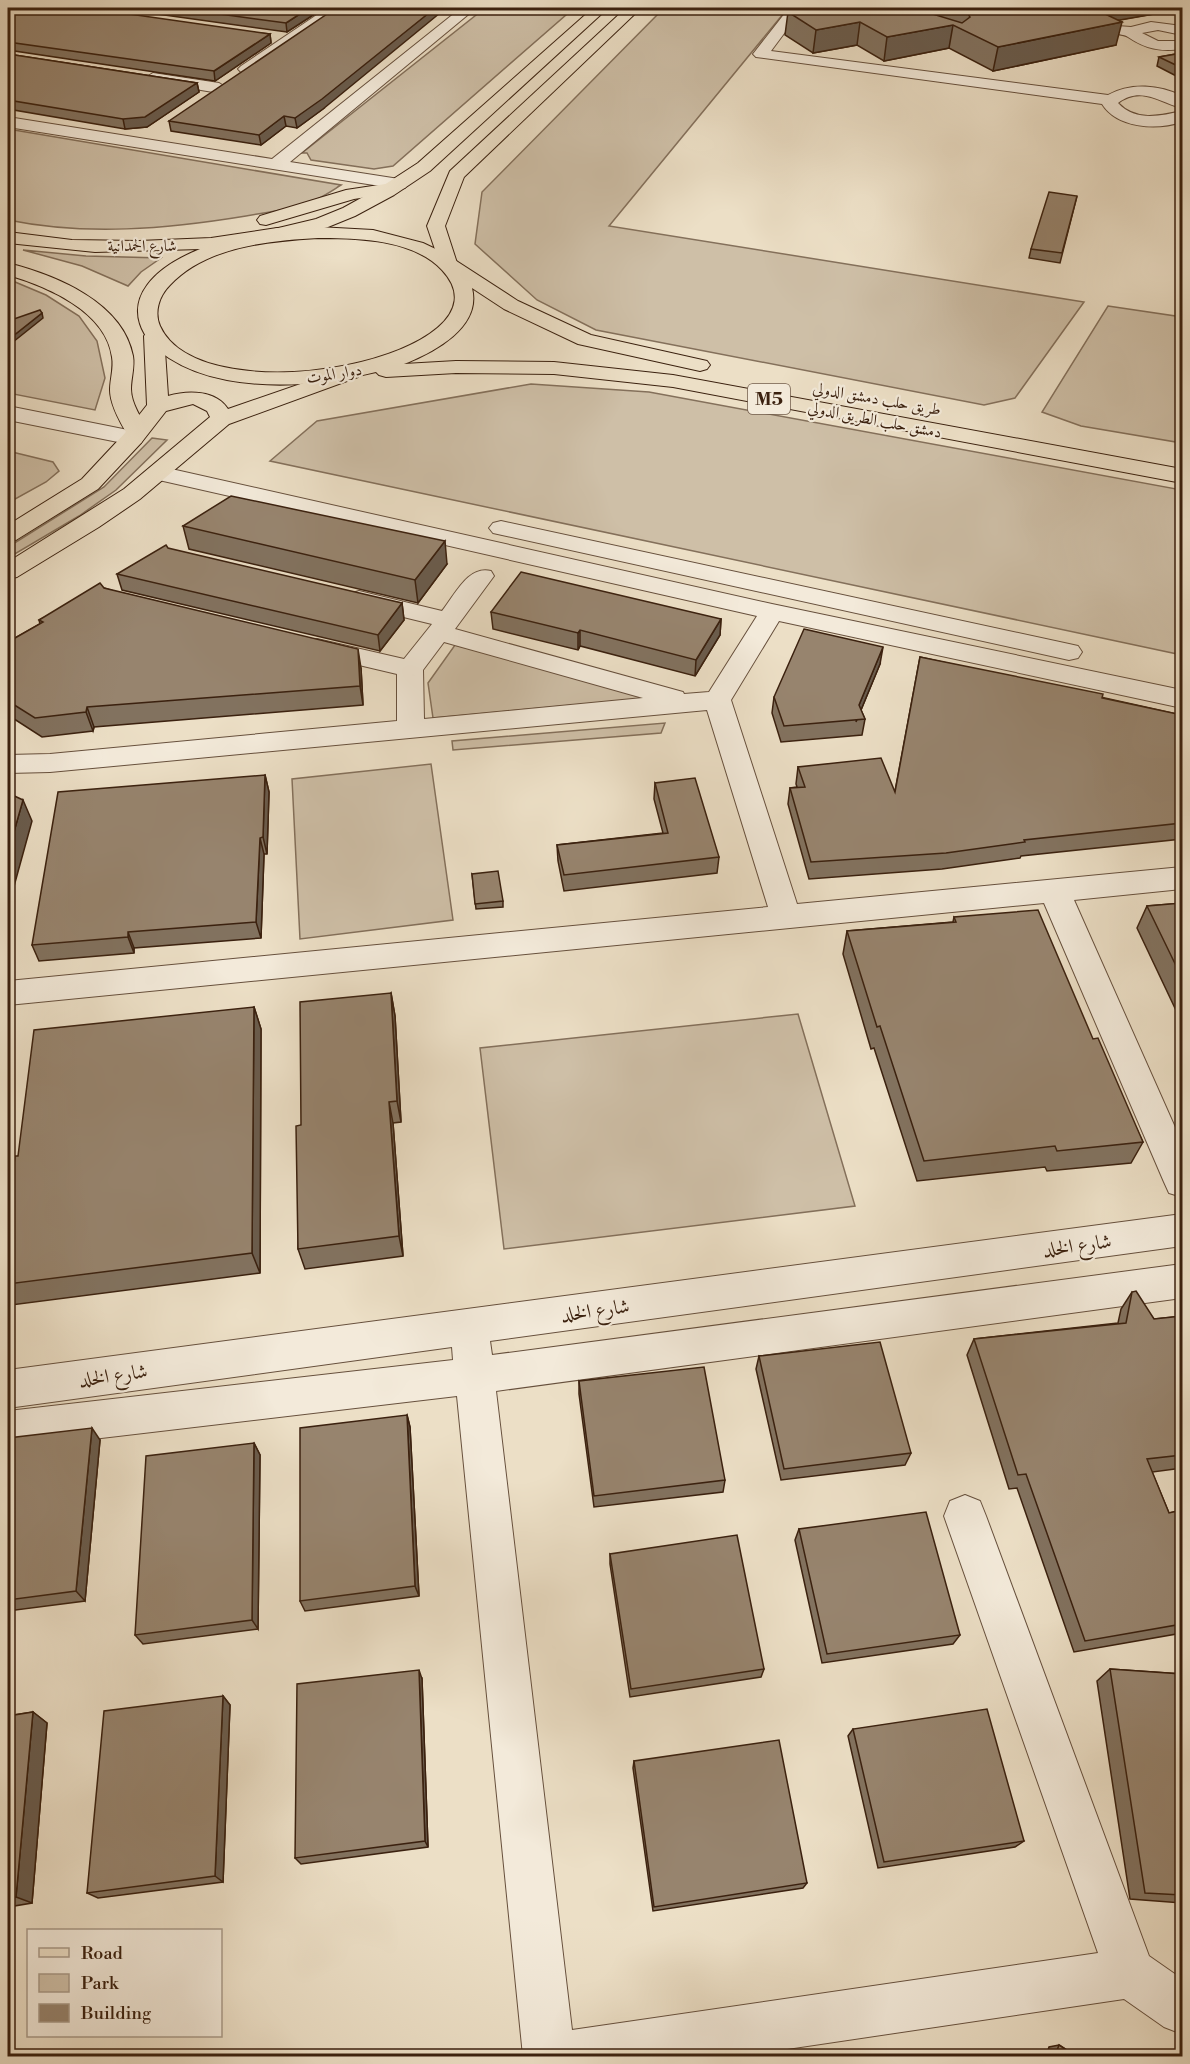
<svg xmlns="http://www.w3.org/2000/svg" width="1190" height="2064" font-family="'Libre Bodoni',Amiri,serif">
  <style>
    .green { fill: #cebfa7; stroke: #84705b; stroke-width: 1.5 }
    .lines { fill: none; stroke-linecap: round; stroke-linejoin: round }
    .minor-casing { stroke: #67503d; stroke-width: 2 }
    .major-casing { stroke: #3b210f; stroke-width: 2 }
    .highway-casing { stroke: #3b210f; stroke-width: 2 }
    .minor { fill: #f3eada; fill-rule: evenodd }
    .major { fill: #ecdfc6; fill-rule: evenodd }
    .highway { fill: #ecdfc6; fill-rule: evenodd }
    .wall { fill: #82725f; stroke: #3b210f; stroke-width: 1.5 }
    .shaded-wall { fill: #6a5c4d; stroke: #3b210f; stroke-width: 1.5 }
    .building { fill: #97846e; stroke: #3b210f; stroke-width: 1.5 }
    .labels { text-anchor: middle; stroke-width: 4.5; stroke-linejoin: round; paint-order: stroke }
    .far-street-label { font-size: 16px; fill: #3b210f; stroke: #f3eada }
    .shield { fill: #f3eada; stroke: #725d4c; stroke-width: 1.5 }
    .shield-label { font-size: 18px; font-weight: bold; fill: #3b210f }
    .street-label { font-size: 20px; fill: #3b210f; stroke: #f3eada }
  </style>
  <rect width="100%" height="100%" fill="#ecdfc6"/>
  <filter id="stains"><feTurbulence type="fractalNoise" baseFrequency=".00333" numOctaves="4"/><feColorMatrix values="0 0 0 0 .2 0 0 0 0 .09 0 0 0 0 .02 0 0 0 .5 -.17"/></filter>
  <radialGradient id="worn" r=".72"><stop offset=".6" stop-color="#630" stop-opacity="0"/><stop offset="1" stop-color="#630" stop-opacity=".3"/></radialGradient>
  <g class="green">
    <polygon points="485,8 574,8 393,166 374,169 311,160 307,153 302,153"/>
    <polygon points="664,8 788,8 609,226 1084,302 1015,398 984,405 596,330 537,300 475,244 482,192"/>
    <path d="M8 129 341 185C333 190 326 195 317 199 295 209 269 212 246 216 167 229 86 236 8 220Z"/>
    <polygon points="23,250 86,256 161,258 141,272 128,286 82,266"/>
    <polygon points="8,279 46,295 79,316 97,341 105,378 95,410 8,393"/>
    <polygon points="1108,306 1182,317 1182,443 1081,426 1042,412"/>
    <polygon points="531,384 649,392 1182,490 1182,655 270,461 317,421"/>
    <polygon points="152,438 167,440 116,490 79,516 8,558 8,547 104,487"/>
    <polygon points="8,451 53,462 59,471 46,482 8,503"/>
    <polygon points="455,645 661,697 433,718 428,683"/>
    <polygon points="665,723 661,733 453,750 452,741"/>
    <polygon points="431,764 453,920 300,939 292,779"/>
    <polygon points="798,1014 855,1206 504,1249 480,1048"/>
  </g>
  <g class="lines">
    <defs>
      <g id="minor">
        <polygon points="327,8 343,8 251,72 241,72 238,69 241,66"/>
        <polygon points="461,8 476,8 290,162 399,179 405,180 408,184 405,188 399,189 8,127 8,117 272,159"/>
        <path d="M789 8H803L771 51 1108 95C1131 82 1160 85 1182 96V108C1161 103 1141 85 1118 103 1136 122 1160 116 1182 111V122C1157 130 1118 129 1102 104L756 57 753 54Z"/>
        <path d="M1151 22 1182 26V35L1158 30 1142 33 1158 41H1182V49C1160 52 1146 49 1128 37 1122 32 1086 32 1076 31L1069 27 1076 23 1131 27Z"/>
        <polygon points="153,73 219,83 227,88 219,93 147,81 145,78"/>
        <polygon points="8,406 133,431 141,433 144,438 141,443 133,445 8,420"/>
        <path d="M158 466 772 604 1182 690V708L779 621 731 700 797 904 1182 867V889L1074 900 1182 1143V1197L1169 1193 1164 1182 1044 903 8 1005V981L768 907 707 710 50 772 8 773V755L50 754 397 721V674L308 653 304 647 308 641 317 639 404 659 432 624 350 604 346 599 350 594 359 591 442 611C455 595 468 565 491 571L494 576 455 629 683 692 684 694 709 692 757 616 150 478 147 473 150 468ZM444 642 643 698 424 719 423 670Z"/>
        <polygon points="501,521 1069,644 1078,646 1082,652 1078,658 1069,660 493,533 489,528 493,523"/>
        <polygon points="1182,1214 1182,1246 490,1341 492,1355 1182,1264 1182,1298 496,1391 572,2030 1098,1953 944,1516 950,1501 965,1495 980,1501 986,1516 1149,1956 1182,1979 1182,2034 1164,2027 1124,1999 740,2056 523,2056 457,1396 8,1449 8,1411 453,1360 452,1347 8,1408 8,1370"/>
      </g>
      <g id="major">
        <polygon points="593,8 608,8 430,171 394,195 355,216 328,227 277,240 270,238 268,234 270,230 316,219 343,208 381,187 418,163"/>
        <polygon points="626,8 641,8 464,177 445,226 457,263 455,267 441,267 427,226 450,171"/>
        <path d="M154 330 161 332 164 336 168 396C188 390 216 390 228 409L344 369 351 367 358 369 361 373 358 377 229 424 140 499 99 527 17 577 8 579V562L124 489 210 417 207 411 193 404 166 411 141 443 98 489 16 540 8 542V525L82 479 125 433 147 405 144 336 147 332Z"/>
      </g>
      <g id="highway">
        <polygon points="392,183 398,184 401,188 398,192 354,199 266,225 260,224 257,220 260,216 346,190"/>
        <path d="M318 227 373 230 423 243 444 253 518 301 591 335 707 361 710 365 707 369 700 371 578 344 504 309 472 288C482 327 434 352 404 364L456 361 554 362 673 375 1182 469V483L673 387 554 374 456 373 386 377 379 375 376 372C328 384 276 389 227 380 135 363 96 291 200 249L95 252 8 243V232L72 240 139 241 211 238 277 228ZM318 238C357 238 413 239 442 270 522 355 202 420 160 326 154 312 159 296 170 285 207 246 268 241 318 238Z"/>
        <path d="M8 263C55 275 123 302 133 356 135 367 131 378 131 389 131 404 142 418 148 432L145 437 137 439 129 437C121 424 110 405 110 390 110 379 114 368 112 357 106 311 46 286 8 275Z"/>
      </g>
    </defs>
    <use href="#minor" class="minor-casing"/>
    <use href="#major" class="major-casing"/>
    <use href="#highway" class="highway-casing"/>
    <use href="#minor" class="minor"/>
    <use href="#major" class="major"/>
    <use href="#highway" class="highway"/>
  </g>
  <g class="wall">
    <polygon points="8,8 270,34 271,43 215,81 8,50"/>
    <polygon points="114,8 324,8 287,32"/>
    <polygon points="791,8 1182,8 1182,9 1118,20 1116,45 993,71 949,48 884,61 857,45 813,53 785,35 788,12"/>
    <polygon points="1182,53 1182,79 1157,66 1159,57"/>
    <polygon points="8,54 197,83 199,92 147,127 125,129 8,109"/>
    <polygon points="323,109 297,128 286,126 261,145 171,131 169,121"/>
    <polygon points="1077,196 1060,263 1029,258 1031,249"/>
    <polygon points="183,526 447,564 418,603 189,549"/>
    <polygon points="117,574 402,603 404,620 380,651 122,590"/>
    <polygon points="104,588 361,668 363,705 94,727 93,731 42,737 8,715 8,642 40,624 39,620"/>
    <polygon points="491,612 721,619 720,635 695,676 580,646 578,650 493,629"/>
    <polygon points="920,657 1182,715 1182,839 1021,856 1020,858 942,869 809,879 788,804 790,788 797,787 796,784 798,767 895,791"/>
    <polygon points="880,664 861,710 865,719 862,735 781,742 772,713 774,697"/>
    <polygon points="265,775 269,792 267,854 264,854 261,938 134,948 134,953 39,961 32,945"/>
    <polygon points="655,783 719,857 717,873 564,891 558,861 557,845 663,833 654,799"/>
    <polygon points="472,874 503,901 503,907 476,909"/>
    <polygon points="1182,903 1182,1023 1137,928 1147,906"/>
    <polygon points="954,917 1093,1039 1143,1142 1131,1163 1047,1171 1045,1167 917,1181 874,1048 871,1049 843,954 847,931 953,922"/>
    <polygon points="391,993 395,1016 401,1122 393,1123 403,1256 305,1269 298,1249 301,1125"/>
    <polygon points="254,1007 261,1029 260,1273 11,1305 8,1299 8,1284 18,1156"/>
    <polygon points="1132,1292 1154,1319 1182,1316 1182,1468 1152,1472 1169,1513 1182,1510 1182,1633 1074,1652 1017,1488 1009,1489 967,1355 974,1339 1118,1323 1121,1309"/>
    <polygon points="759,1356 911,1453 905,1465 781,1480 756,1369"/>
    <polygon points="579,1381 725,1480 723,1492 594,1507 579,1394"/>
    <polygon points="407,1415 410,1427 419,1596 305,1611 300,1601"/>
    <polygon points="8,1438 100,1440 85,1601 8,1611"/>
    <polygon points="254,1443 260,1455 258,1629 143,1644 135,1635"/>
    <polygon points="799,1529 960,1635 953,1644 822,1663 795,1540"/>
    <polygon points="610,1554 764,1669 761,1677 630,1697 610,1564"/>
    <polygon points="1110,1669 1182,1674 1182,1903 1130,1899 1097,1681"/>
    <polygon points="422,1679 428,1847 301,1864 295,1858"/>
    <polygon points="223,1696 230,1705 223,1882 98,1898 87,1893"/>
    <polygon points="33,1712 47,1723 32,1903 8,1907 8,1716"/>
    <polygon points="853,1729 1024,1841 1015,1847 878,1868 848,1736"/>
    <polygon points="634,1761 807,1883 803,1888 653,1911 633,1768"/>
    <polygon points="1059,2045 1076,2056 1046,2056 1049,2047"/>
  </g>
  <g class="shaded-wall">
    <polygon points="309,8 324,8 287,32 286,23"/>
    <polygon points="435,8 446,8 323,109 297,128 295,118"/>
    <polygon points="1107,8 1182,8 1182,9 1103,23"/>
    <polygon points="860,22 857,45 813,53 816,30"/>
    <polygon points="1122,22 1116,45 993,71 998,47"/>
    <polygon points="953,25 949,48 884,61 887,37"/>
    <polygon points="270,34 271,43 215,81 214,71"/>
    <polygon points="197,83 199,92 147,127 125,129 123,119"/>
    <polygon points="284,116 286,126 261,145 259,135"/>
    <polygon points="42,313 43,318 8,346 8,340"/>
    <polygon points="445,541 447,564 418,603 415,580"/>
    <polygon points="402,603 404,620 380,651 378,635"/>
    <polygon points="721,619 720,635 695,676 696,660"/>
    <polygon points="580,630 580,646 578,650 578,633"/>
    <polygon points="883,647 880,664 856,722 859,705"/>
    <polygon points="358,649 361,668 363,705 360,686"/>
    <polygon points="87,707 94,727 93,731 86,712"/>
    <polygon points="265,775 269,792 267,854 263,837"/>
    <polygon points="23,800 32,821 8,908 8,853"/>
    <polygon points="260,838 264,854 261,938 256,922"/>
    <polygon points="128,932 134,948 134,953 128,937"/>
    <polygon points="391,993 395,1016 401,1122 397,1101"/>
    <polygon points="254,1007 261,1029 260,1273 252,1253"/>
    <polygon points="389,1102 393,1123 403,1256 399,1236"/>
    <polygon points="407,1415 410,1427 419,1596 415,1586"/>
    <polygon points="92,1428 100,1440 85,1601 76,1591"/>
    <polygon points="254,1443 260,1455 258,1629 252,1620"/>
    <polygon points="419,1670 422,1679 428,1847 425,1841"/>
    <polygon points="223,1696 230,1705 223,1882 215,1876"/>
    <polygon points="33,1712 47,1723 32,1903 16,1897"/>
  </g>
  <g class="building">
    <polygon points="8,8 87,8 270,34 214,71 8,42"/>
    <polygon points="176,8 309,8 286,23"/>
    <polygon points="336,8 435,8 322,99 295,118 284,116 259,135 169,121"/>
    <polygon points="791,8 913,8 962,23 970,17 967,12 954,8 1051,8 1101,12 1122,22 998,47 953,25 887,37 860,22 816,30 788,12"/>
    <polygon points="1182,53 1182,68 1159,57"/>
    <polygon points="8,54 197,83 145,117 123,119 8,100"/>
    <polygon points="1049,192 1077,196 1062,253 1031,249"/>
    <polygon points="40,310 42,313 8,340 8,321"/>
    <polygon points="231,496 445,541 415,580 183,526"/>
    <polygon points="166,545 168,548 402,603 378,635 117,574"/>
    <polygon points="521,572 721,619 696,660 580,630 578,633 491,612"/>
    <polygon points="100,583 104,588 358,649 360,686 87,707 86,712 35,718 8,701 8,642 43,622 39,620"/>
    <polygon points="804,629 883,647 859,705 865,719 784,726 774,697"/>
    <polygon points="920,657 1103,694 1102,698 1182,715 1182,823 1024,840 1025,842 946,853 811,862 790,788 805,787 798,767 881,758 895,792"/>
    <polygon points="265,775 263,837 260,838 256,922 128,932 128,937 32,945 58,792"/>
    <polygon points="695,778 719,857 564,875 557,845 668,833 655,783"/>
    <polygon points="8,793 23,800 8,853"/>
    <polygon points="498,871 503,901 475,904 472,874"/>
    <polygon points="1182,903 1182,978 1147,906"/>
    <polygon points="1038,910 1093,1039 1098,1038 1143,1142 1057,1151 1055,1146 924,1161 880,1026 877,1027 847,931 956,922 954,917"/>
    <polygon points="391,993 397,1101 389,1102 399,1236 298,1249 296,1126 301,1125 300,1002"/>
    <polygon points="254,1007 252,1253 8,1284 8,1214 15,1156 18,1156 34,1030"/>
    <polygon points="1136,1291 1154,1319 1182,1316 1182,1455 1147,1459 1169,1513 1182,1510 1182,1624 1085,1641 1026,1474 1018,1475 974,1339 1126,1323 1132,1292"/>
    <polygon points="880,1342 911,1453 784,1469 759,1356"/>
    <polygon points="704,1367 725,1480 594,1496 579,1381"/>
    <polygon points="407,1415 415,1586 300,1601 300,1428"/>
    <polygon points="92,1428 76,1591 8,1600 8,1438"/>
    <polygon points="254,1443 252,1620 135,1635 146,1456"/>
    <polygon points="926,1512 960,1635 827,1654 799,1529"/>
    <polygon points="737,1535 764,1669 631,1689 610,1554"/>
    <polygon points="1110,1669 1182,1674 1182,1895 1145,1893"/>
    <polygon points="419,1670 425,1841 295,1858 297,1684"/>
    <polygon points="223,1696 215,1876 87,1893 104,1711"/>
    <polygon points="987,1709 1024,1841 884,1862 853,1729"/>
    <polygon points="33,1712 16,1897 8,1899 8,1716"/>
    <polygon points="779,1740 807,1883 654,1907 634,1761"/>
    <polygon points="1059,2045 1076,2056 1055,2056"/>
  </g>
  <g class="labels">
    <g class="far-street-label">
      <text x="142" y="251">شارع الحمدانية</text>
      <text transform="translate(334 373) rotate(-9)" y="6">دوار الموت</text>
      <text transform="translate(877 398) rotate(10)" y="6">طريق حلب دمشق الدولي</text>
      <text transform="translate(875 419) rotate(11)" y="6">دمشق حلب الطريق الدولي</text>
    </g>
    <rect class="shield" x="748" y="384" width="42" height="30" rx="4.5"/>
    <g class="shield-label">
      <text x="769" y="405">M5</text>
    </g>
    <g class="street-label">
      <text transform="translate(1077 1245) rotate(-8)" y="7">شارع الخلد</text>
      <text transform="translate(595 1310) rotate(-8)" y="7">شارع الخلد</text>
      <text transform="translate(113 1375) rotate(-8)" y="7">شارع الخلد</text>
    </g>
  </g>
  <rect width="1190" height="2064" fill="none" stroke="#ecdfc6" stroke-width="30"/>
  <rect x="9" y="9" width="1172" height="2046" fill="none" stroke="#3b210f" stroke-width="3"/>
  <rect x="15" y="15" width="1160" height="2034" fill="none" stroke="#3b210f" stroke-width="1.5"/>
  <rect x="27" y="1929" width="195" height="108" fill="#f3eada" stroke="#a99a89" stroke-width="1.5"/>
  <rect x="39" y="1948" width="30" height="9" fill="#ecdfc6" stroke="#a99a89" stroke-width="1.5"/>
  <text x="81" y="1959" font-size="18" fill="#3b210f">Road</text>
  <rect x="39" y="1974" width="30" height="18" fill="#cebfa7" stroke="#a99a89" stroke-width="1.5"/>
  <text x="81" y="1989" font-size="18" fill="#3b210f">Park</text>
  <rect x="39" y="2004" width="30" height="18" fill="#97846e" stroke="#a99a89" stroke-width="1.5"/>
  <text x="81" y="2019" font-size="18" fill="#3b210f">Building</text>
  <rect width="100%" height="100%" filter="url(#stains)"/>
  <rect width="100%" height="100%" fill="url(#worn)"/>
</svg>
